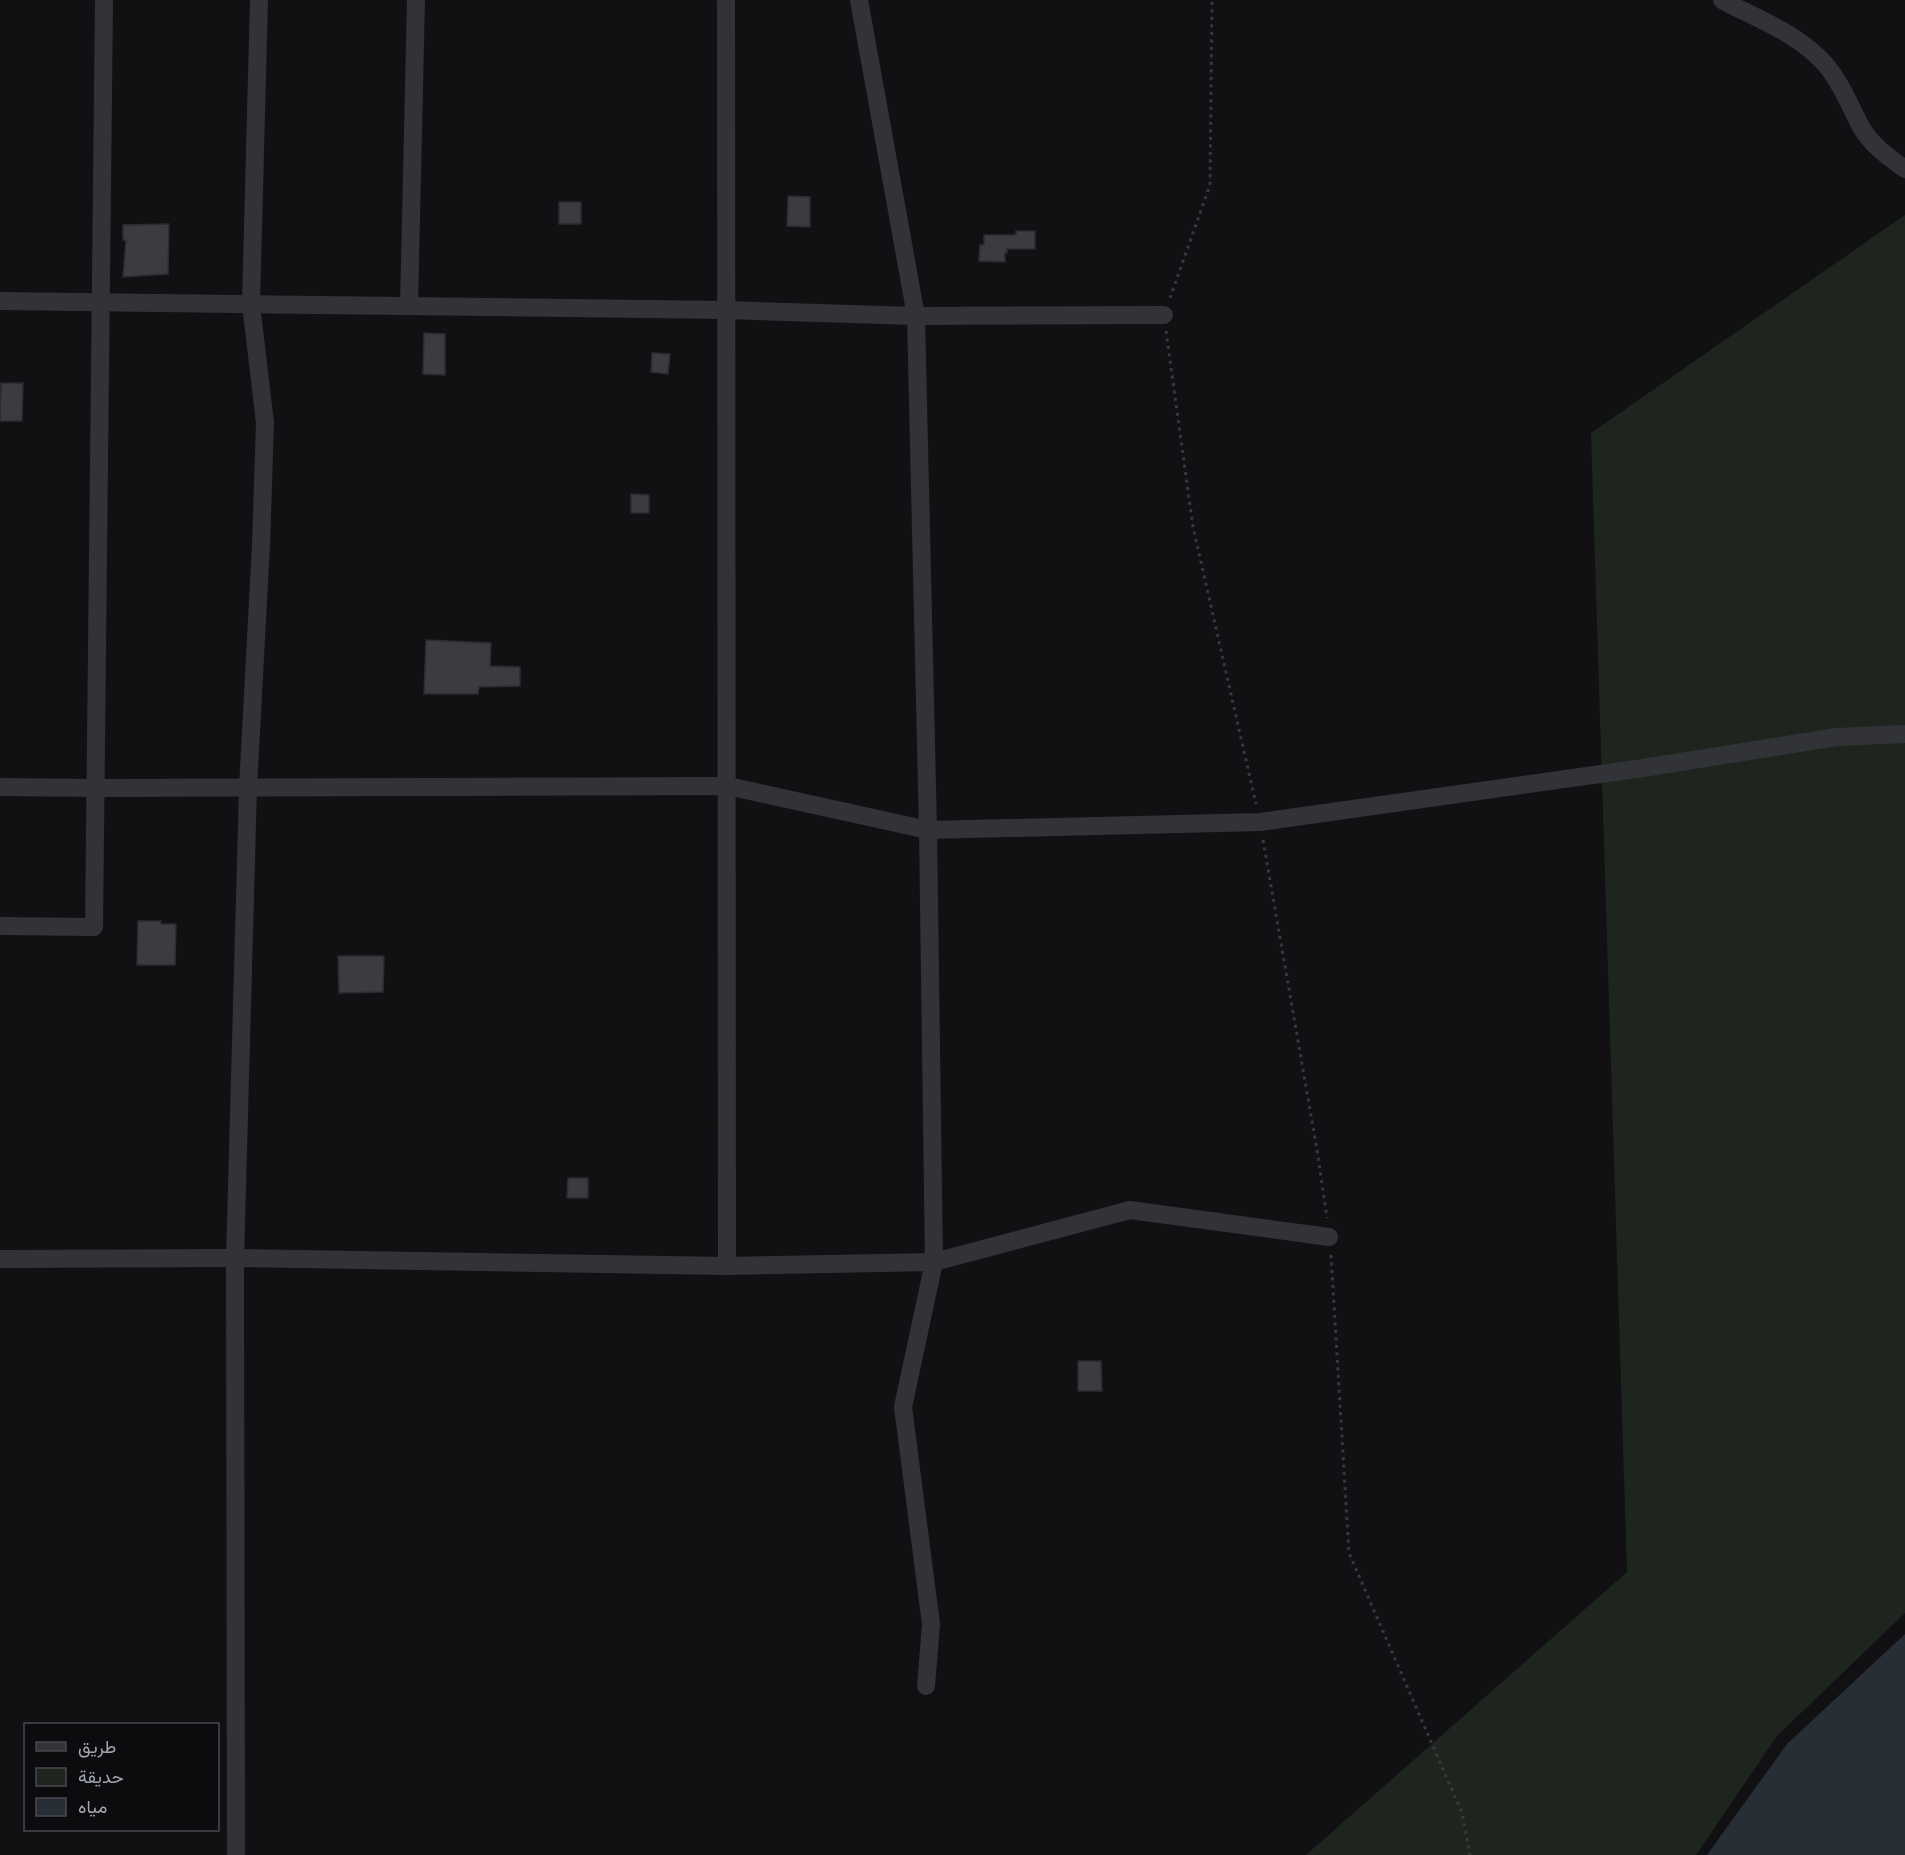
<svg xmlns="http://www.w3.org/2000/svg" width="1905" height="1855" font-family="Cabin,Vazirmatn,sans-serif">
  <style>
    .green { fill: #1e251f }
    .water { fill: #282e36 }
    .building { fill: #3b3b40; stroke: #2c2b2f; stroke-width: 1.5 }
    .lines { fill: none; stroke-linecap: round; stroke-linejoin: round }
    .path { stroke: #38393e; stroke-width: 3; stroke-dasharray: 3 4.5; stroke-linecap: butt }
    .minor { stroke: #323337; stroke-width: 18 }
  </style>
  <rect width="100%" height="100%" fill="#111113"/>
  <polygon class="green" points="1905,215 1905,1613 1777,1736 1696,1855 1306,1855 1627,1572 1591,433"/>
  <polygon class="water" points="1905,1634 1905,1855 1707,1855 1787,1744"/>
  <g class="building">
    <polygon points="788,196 810,197 810,227 787,226"/>
    <rect x="559" y="202" width="22" height="22"/>
    <polygon points="169,224 168,274 123,277 126,240 123,240 123,225"/>
    <polygon points="1016,231 1035,231 1035,249 1007,249 1007,253 1005,253 1005,262 979,261 980,245 984,245 984,235 1016,235"/>
    <polygon points="424,333 445,334 445,375 423,374"/>
    <polygon points="652,353 670,354 668,374 651,372"/>
    <polygon points="1,383 23,383 22,421 0,421"/>
    <polygon points="631,494 649,495 649,513 631,513"/>
    <polygon points="426,640 491,643 490,666 520,667 520,686 479,687 478,694 424,694"/>
    <polygon points="138,921 161,921 161,924 176,924 175,965 137,965"/>
    <polygon points="338,956 384,956 383,992 339,993"/>
    <polygon points="568,1178 588,1178 588,1198 567,1198"/>
    <polygon points="1078,1361 1101,1361 1102,1391 1078,1391"/>
  </g>
  <g class="lines">
    <g class="path">
      <polyline points="1170,298 1210,185 1212,0"/>
      <polyline points="1166,331 1193,527 1256,804"/>
      <polyline points="1263,840 1317,1150 1327,1218"/>
      <polyline points="1331,1255 1349,1553 1462,1813 1470,1855"/>
    </g>
    <g class="minor">
      <polyline points="726,0 727,1266"/>
      <polyline points="859,0 916,316 928,830 934,1262 903,1407 931,1624 926,1686"/>
      <path d="M1722 0C1759 20 1798 33 1826 65 1841 83 1849 104 1860 125 1870 144 1888 157 1905 169"/>
      <polyline points="0,301 726,310 916,316 1164,315"/>
      <polyline points="409,306 416,0"/>
      <polyline points="0,787 95,788 728,786 928,830 1260,822 1643,768 1837,737 1905,734"/>
      <polyline points="0,926 94,927 104,0"/>
      <polyline points="0,1259 235,1258 727,1266 934,1262 1130,1210 1329,1237"/>
      <polyline points="236,1855 235,1258 248,788 261,545 265,423 251,304 259,0"/>
    </g>
  </g>
  <rect x="24" y="1723" width="195" height="108" fill="#0c0c0e" stroke="#484a50" stroke-width="1.5"/>
  <rect x="36" y="1742" width="30" height="9" fill="#323337" stroke="#484a50" stroke-width="1.5"/>
  <text x="78" y="1753" font-size="18" fill="#a3a6b3">طريق</text>
  <rect x="36" y="1768" width="30" height="18" fill="#1e251f" stroke="#484a50" stroke-width="1.5"/>
  <text x="78" y="1783" font-size="18" fill="#a3a6b3">حديقة</text>
  <rect x="36" y="1798" width="30" height="18" fill="#282e36" stroke="#484a50" stroke-width="1.5"/>
  <text x="78" y="1813" font-size="18" fill="#a3a6b3">مياه</text>
</svg>
